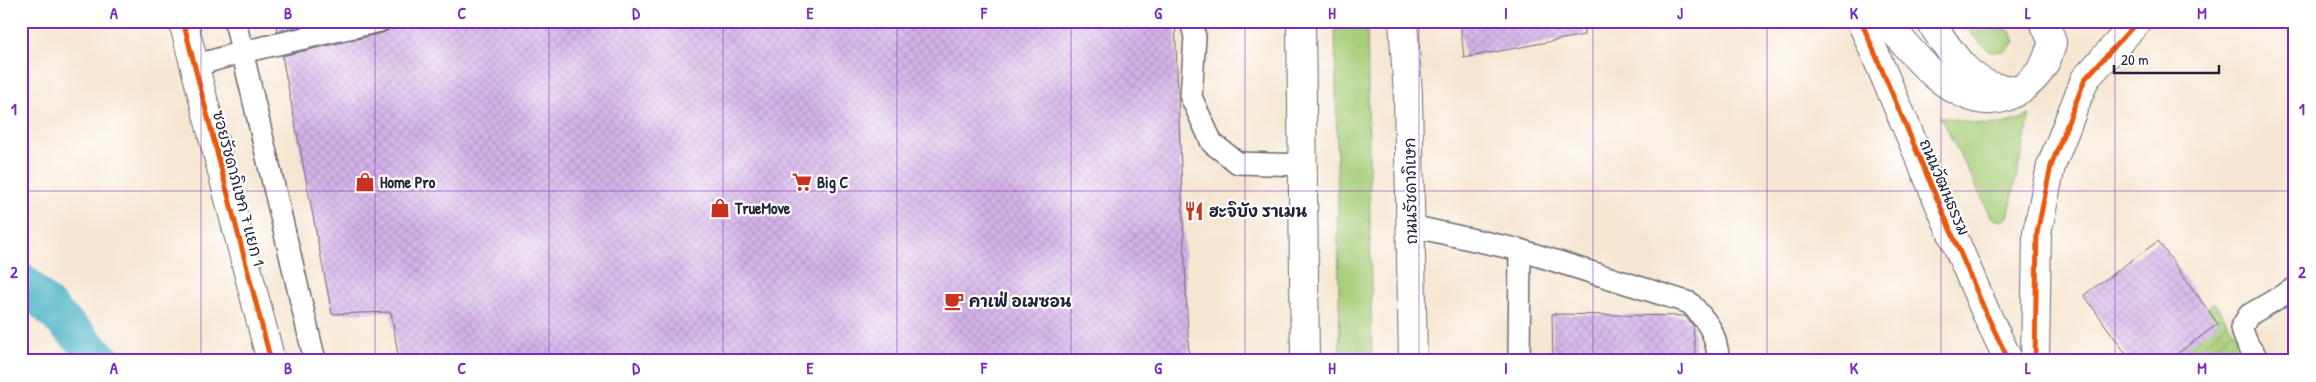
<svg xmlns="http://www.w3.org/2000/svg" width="2316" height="382" font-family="'Patrick Hand','Playpen Sans Thai',sans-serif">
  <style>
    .green { fill: #a7ce79; stroke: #64785a }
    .garden { fill: url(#garden-furrows); stroke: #64785a }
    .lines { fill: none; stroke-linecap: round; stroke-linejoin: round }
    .canal { stroke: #43afc1; stroke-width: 36 }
    .building { fill: url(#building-cross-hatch) }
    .lane-casing { stroke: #6c6770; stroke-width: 24 }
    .street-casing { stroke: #6c6770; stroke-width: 30 }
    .secondary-casing { stroke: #6c6770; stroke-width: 30 }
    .primary-casing { stroke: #6c6770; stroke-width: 30 }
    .lane { stroke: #fff; stroke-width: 21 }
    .street { stroke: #fff; stroke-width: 28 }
    .secondary { stroke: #fff; stroke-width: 28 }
    .primary { stroke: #fff; stroke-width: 28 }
    .cycleway-casing { stroke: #fff; stroke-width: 8 }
    .cycleway { stroke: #e8590c; stroke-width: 5 }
    .grid { fill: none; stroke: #7b2cbf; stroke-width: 1; stroke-opacity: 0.55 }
    .labels { text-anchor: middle; stroke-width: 4.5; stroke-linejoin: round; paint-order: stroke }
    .poi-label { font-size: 16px; font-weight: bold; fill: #22223b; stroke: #fff; text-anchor: start }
    .street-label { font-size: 16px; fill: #22223b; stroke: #fff }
    .neatline { fill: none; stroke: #7b2cbf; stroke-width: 2 }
    .grid-label { font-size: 16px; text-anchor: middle; font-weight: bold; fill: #7b2cbf }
  </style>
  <defs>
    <pattern id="garden-furrows" width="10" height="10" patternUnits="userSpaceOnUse" patternTransform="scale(1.25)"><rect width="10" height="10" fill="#a7ce79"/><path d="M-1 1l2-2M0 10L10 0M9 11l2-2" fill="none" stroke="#8fb16a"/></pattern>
    <pattern id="building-cross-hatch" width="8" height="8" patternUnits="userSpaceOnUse" patternTransform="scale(1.25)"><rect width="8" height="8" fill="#d5b2e9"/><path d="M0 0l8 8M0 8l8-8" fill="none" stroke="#b799c9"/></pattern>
  </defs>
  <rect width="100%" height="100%" fill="#fff"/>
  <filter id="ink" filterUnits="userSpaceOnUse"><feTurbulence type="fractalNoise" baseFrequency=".02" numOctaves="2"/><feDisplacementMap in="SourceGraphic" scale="10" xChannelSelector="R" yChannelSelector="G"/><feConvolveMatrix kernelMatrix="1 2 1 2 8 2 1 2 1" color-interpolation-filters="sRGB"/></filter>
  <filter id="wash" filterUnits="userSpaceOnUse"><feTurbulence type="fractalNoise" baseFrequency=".0096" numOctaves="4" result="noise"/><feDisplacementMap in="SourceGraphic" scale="20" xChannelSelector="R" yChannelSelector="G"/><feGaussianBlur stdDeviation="1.12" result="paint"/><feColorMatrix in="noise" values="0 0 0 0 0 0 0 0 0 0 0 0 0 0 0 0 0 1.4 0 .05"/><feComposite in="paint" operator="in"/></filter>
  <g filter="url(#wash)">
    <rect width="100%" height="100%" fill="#f6e6d1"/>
    <g class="green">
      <polygon points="1335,21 1367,21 1372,361 1340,361"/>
      <polygon points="1964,21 1989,21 2011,32 2015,42 2005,51 1990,52 1972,34"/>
      <path d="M2030 115 2008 217 2000 221 1992 218 1940 116C1975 125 1996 130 2030 115Z"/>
    </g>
    <polygon class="garden" points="2214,303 2254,361 2136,361"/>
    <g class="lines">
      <polyline class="canal" points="21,280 104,361"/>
    </g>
    <g id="blocks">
      <g class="building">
        <polygon points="275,21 322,21 277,31"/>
        <polygon points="392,21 1175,21 1189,361 399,361 391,312 332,314 282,56 383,33 389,30"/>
        <polygon points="1460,21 1583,21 1584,35 1464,58"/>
        <polygon points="2158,241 2218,324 2167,361 2131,361 2084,295"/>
        <polygon points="1552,314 1685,316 1693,326 1696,361 1553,361"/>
      </g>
    </g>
  </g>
  <g filter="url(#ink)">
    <use href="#blocks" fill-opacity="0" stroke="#6c6770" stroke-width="1"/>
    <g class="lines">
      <defs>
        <g id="lane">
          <polyline points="235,21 315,361"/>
          <polyline points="1191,21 1195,37 1191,97 1212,143 1238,163 1303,165"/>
          <polyline points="194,66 242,52 380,21"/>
          <path d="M1411 226 1520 250 1690 303C1710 325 1715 331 1719 361"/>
          <polyline points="1519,361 1520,250"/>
          <polyline points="2259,361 2248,345 2241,328 2249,315 2295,288"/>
        </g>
        <polyline id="street" points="183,21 271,361"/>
        <g id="secondary">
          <polyline points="1861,21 1986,313 2009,361"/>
          <path d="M1886 21C1910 51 1939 89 1978 99 2008 106 2041 80 2049 53 2050 50 2052 46 2052 42 2051 36 2046 27 2043 21"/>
          <path d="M1930 21C1948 48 1971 89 2008 89"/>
          <polyline points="2035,361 2037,233 2051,166 2085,79 2138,21"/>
        </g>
        <g id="primary">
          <polyline points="1301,21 1305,361"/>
          <polyline points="1403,21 1408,95 1413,361"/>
        </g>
      </defs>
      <use href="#lane" class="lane-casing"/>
      <use href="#street" class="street-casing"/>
      <use href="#secondary" class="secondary-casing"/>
      <use href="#primary" class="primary-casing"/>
      <use href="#lane" class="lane"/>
      <use href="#street" class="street"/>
      <use href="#secondary" class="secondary"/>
      <use href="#primary" class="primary"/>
      <defs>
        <g id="cycleway">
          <polyline points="183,21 271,361"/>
          <polyline points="1861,21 1986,313 2009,361"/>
          <polyline points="2035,361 2037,233 2051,166 2085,79 2138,21"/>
        </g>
      </defs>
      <use href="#cycleway" class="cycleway-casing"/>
      <use href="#cycleway" class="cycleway"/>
    </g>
  </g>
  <path class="grid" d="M201 21V361M375 21V361M549 21V361M723 21V361M897 21V361M1071 21V361M1245 21V361M1419 21V361M1593 21V361M1767 21V361M1941 21V361M2115 21V361M21 191H2295"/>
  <defs>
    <symbol id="shop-bare" viewBox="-9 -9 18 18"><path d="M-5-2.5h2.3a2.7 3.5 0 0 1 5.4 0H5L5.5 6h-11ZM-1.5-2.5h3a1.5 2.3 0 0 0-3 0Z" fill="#c8321e" stroke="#fff" stroke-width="2.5" paint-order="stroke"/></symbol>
    <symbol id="supermarket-bare" viewBox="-9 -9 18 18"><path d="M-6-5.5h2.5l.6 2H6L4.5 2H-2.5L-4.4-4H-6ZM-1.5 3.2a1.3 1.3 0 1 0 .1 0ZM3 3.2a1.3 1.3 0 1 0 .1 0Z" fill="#c8321e" stroke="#fff" stroke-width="2.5" paint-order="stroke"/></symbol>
    <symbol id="restaurant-bare" viewBox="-9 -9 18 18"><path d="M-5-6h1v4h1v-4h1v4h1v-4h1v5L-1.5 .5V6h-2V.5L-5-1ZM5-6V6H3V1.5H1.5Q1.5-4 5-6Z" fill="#c8321e" stroke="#fff" stroke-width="2.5" paint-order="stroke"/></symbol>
    <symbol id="cafe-bare" viewBox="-9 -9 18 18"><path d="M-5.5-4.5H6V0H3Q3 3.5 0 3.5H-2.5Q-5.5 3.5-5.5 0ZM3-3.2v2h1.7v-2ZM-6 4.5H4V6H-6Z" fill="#c8321e" stroke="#fff" stroke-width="2.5" paint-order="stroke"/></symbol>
  </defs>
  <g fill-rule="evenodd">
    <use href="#shop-bare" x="351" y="168" width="28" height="28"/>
    <use href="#supermarket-bare" x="788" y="168" width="28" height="28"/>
    <use href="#shop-bare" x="706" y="194" width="28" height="28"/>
    <use href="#restaurant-bare" x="1180" y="197" width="28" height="28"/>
    <use href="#cafe-bare" x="940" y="287" width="28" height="28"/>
  </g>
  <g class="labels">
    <g class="poi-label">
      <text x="380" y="188">Home Pro</text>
      <text x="817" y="188">Big C</text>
      <text x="735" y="214">TrueMove</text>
      <text x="1209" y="217">ฮะจิบัง ราเมน</text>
      <text x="969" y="307">คาเฟ่ อเมซอน</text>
    </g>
    <g class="street-label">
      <text transform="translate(1945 187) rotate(67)" y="6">ถนนวัฒนธรรม</text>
      <text transform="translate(239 188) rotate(75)" y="6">ซอยรัชดาภิเษก 7 แยก 1</text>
      <text transform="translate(1410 191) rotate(-91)" y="6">ถนนรัชดาภิเษก</text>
    </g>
  </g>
  <rect width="2316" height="382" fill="none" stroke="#fff" stroke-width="55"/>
  <path d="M2114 65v8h105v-8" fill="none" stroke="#22223b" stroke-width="2.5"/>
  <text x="2121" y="65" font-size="15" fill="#22223b" stroke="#ffffff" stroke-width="4" paint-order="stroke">20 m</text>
  <rect x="28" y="28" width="2260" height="326" class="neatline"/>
  <g class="grid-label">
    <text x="114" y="19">A</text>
    <text x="288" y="19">B</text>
    <text x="462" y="19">C</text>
    <text x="636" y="19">D</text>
    <text x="810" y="19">E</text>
    <text x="984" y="19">F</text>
    <text x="1158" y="19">G</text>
    <text x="1332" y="19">H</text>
    <text x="1506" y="19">I</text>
    <text x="1680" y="19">J</text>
    <text x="1854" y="19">K</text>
    <text x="2028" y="19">L</text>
    <text x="2202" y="19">M</text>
    <text x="14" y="115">1</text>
    <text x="2302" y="115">1</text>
    <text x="14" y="278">2</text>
    <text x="2302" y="278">2</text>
    <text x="114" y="374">A</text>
    <text x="288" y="374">B</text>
    <text x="462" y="374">C</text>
    <text x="636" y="374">D</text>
    <text x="810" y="374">E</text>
    <text x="984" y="374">F</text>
    <text x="1158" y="374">G</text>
    <text x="1332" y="374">H</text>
    <text x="1506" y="374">I</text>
    <text x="1680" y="374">J</text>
    <text x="1854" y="374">K</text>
    <text x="2028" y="374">L</text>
    <text x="2202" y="374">M</text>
  </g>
</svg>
